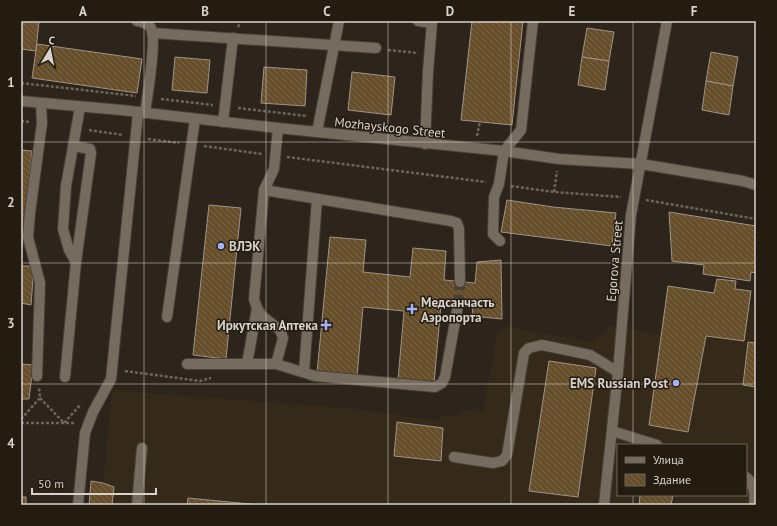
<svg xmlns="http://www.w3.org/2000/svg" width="777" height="526" font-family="'PT Sans',sans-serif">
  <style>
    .built { fill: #352a19; fill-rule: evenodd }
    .building { fill: url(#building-back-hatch); stroke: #9e9487 }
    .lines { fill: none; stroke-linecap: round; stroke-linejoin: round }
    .minor-tunnel { stroke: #463f35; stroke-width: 10; stroke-dasharray: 10 5; stroke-linecap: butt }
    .minor-casing { stroke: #484138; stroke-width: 12 }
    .path { stroke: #6c655c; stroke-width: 2.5; stroke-dasharray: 3 2; stroke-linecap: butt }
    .minor { stroke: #756c5f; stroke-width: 10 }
    .grid { fill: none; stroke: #d7d2cb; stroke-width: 1; stroke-opacity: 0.55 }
    .poi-dot { fill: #a4b2fc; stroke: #241c11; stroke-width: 1.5 }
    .labels { text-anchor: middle; stroke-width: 3; stroke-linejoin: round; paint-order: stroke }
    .street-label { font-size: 13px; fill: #d7d2cb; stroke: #241c11 }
    .poi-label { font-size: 13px; font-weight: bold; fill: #d7d2cb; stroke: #241c11; text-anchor: start }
    .neatline { fill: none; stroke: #d7d2cb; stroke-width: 1.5 }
    .grid-label { font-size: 13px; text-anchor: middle; font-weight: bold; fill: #d7d2cb }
  </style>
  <defs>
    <pattern id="building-back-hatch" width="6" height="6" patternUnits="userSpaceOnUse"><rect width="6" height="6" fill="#674e2a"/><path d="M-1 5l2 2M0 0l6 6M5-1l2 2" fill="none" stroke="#7c6748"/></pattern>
  </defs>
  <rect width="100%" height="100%" fill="#2d251b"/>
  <path class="built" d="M717 279 736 281 735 289 751 291 749 305 756 306V505H89L91 481 103 482 112 390 358 409 439 421 440 415 454 416 462 410 483 411 497 333 505 326 590 342 610 327H622L660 334 668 286 714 293ZM618 445H746V495H618Z"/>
  <g class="building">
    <polygon points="21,21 39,21 36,51 21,49"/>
    <polygon points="472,21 523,21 512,125 461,120"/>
    <polygon points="587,28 614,32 609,61 582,57"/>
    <polygon points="37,44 142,59 137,93 32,78"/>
    <polygon points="711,52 738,57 733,86 706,81"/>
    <polygon points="175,57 210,60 207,93 172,90"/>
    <polygon points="582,57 609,61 605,90 578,85"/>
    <polygon points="264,67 307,70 305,106 261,103"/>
    <polygon points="352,72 395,77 391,115 348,110"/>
    <polygon points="706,81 733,86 729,115 702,110"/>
    <polygon points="21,150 32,151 22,248 21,248"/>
    <polygon points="507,200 553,207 616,213 612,246 501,232"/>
    <polygon points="209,205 241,208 226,359 193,355"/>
    <polygon points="669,212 756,226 756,273 751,272 750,281 703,274 704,265 672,261"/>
    <polygon points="330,237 366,240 363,272 410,277 413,248 446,251 444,280 475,283 477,262 501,260 502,319 472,316 473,307 441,304 434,384 398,380 404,311 363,307 357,377 317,373"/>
    <polygon points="21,266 34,266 31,305 21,303"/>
    <polygon points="717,279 736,281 735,289 751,291 744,341 706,336 688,432 649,425 668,286 714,293"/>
    <polygon points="748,342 756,343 756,387 743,385"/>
    <polygon points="549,361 596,368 578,497 529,491"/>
    <polygon points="21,364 33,365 29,399 21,399"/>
    <polygon points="397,422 443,428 441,461 394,456"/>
    <polygon points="91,481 103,483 114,487 112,505 89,505"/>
    <polygon points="640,495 673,495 671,505 639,505"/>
    <rect x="21" y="497" width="5" height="8"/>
    <polygon points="188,498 260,505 187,505"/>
  </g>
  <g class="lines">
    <polyline class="minor-tunnel" points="458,305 460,282"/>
    <defs>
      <g id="minor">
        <path d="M137 21C143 22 148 23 151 28 157 41 147 97 145 113"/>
        <polyline points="418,21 432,23 428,71 425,144"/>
        <polyline points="152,33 376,48"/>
        <polyline points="21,101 121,110 278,128 504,151 559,159 641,164 743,181 756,185"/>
        <polyline points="223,122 233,38"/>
        <polyline points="278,128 274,169 264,190 254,299 257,308 262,316 280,330 283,338 276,364 315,376 435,387 442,383 445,377 458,305"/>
        <polyline points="317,132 339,21"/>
        <polyline points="73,146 90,149 91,153 76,262"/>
        <polyline points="264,190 451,221 457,223 459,229 460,282"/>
        <polyline points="500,241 493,234 494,197 499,184 504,151 521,130 533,21"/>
        <polyline points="167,317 195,119"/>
        <polyline points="187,364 276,364"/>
        <polyline points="247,364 257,308"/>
        <polyline points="304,372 317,199"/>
        <polyline points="37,376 40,283 28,237 30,213 42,123 41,104"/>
        <polyline points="65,377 76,262 69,250 63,229 66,186 80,107"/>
        <polyline points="612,431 657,445"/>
        <polyline points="454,457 493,463 502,461 507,455 524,353 529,348 542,345 590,355 618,372"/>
        <path d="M746 477C755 485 755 493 754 505"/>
        <polyline points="78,505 85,433 93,412 111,379 138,113"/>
        <polyline points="137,505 142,448"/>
        <polyline points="604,505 618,372 631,215 667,21"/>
      </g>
    </defs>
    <use href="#minor" class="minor-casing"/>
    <g class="path">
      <polyline points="238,27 241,21"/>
      <polyline points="388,50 417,53"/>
      <polyline points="21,83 136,96"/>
      <polyline points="161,99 213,105"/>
      <polyline points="238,108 307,116"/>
      <polyline points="21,121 30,122"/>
      <polyline points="89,130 123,135"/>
      <polyline points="477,136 480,121"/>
      <polyline points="148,139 179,143"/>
      <polyline points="204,146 262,154"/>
      <polyline points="287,157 486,182"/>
      <polyline points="511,186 554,192 621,197"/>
      <polyline points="554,192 557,171"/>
      <polyline points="646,200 756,219"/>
      <polyline points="125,371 200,381 211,378"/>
      <polyline points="40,398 64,423 81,404"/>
      <polyline points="21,419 40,398 39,387"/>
      <polyline points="21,423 74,423"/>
    </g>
    <use href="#minor" class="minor"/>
  </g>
  <path class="grid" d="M144 21V505M266 21V505M388 21V505M511 21V505M633 21V445M21 142H756M21 263H756M21 384H756M633 495V505"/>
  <g class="poi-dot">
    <circle cx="221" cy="246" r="4"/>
    <path d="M410 303h4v4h4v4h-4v4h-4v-4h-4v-4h4z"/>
    <path d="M324 319h4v4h4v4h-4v4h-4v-4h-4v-4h4z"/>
    <circle cx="676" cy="383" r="4"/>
  </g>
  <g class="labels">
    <g class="street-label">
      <text transform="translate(390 127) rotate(6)" y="5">Mozhayskogo Street</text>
      <text transform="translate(614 261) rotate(-85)" y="5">Egorova Street</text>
    </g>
    <g class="poi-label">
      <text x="229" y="251">ВЛЭК</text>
      <text x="421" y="307">Медсанчасть<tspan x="421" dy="15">Аэропорта</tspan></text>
      <text x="318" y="330" text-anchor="end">Иркутская Аптека</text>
      <text x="668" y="388" text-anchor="end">EMS Russian Рost</text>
    </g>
  </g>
  <rect width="777" height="526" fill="none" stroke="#241c11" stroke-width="44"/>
  <rect x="617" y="444" width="130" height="52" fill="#241c11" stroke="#6c655b"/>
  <rect x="625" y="457" width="20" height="6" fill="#756c5f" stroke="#6c655b"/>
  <text x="653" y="464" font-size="12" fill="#d7d2cb">Улица</text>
  <rect x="625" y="474" width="20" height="12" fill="url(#building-back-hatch)" stroke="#6c655b"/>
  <text x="653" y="484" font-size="12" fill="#d7d2cb">Здание</text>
  <g transform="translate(50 50) rotate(10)" stroke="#241c11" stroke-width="3" paint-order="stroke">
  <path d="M0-3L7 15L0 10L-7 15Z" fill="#d7d2cb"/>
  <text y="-6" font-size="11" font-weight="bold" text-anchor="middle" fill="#d7d2cb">С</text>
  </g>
  <path d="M32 488v6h124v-6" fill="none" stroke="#d7d2cb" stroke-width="2"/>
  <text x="38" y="488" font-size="12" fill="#d7d2cb" stroke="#241c11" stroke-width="3" paint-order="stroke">50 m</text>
  <rect x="22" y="22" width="733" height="482" class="neatline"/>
  <g class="grid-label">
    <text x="83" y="16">A</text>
    <text x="205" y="16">B</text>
    <text x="327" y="16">C</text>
    <text x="450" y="16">D</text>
    <text x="572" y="16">E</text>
    <text x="694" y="16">F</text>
    <text x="11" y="87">1</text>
    <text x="11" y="207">2</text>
    <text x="11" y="328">3</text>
    <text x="11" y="448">4</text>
  </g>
</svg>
